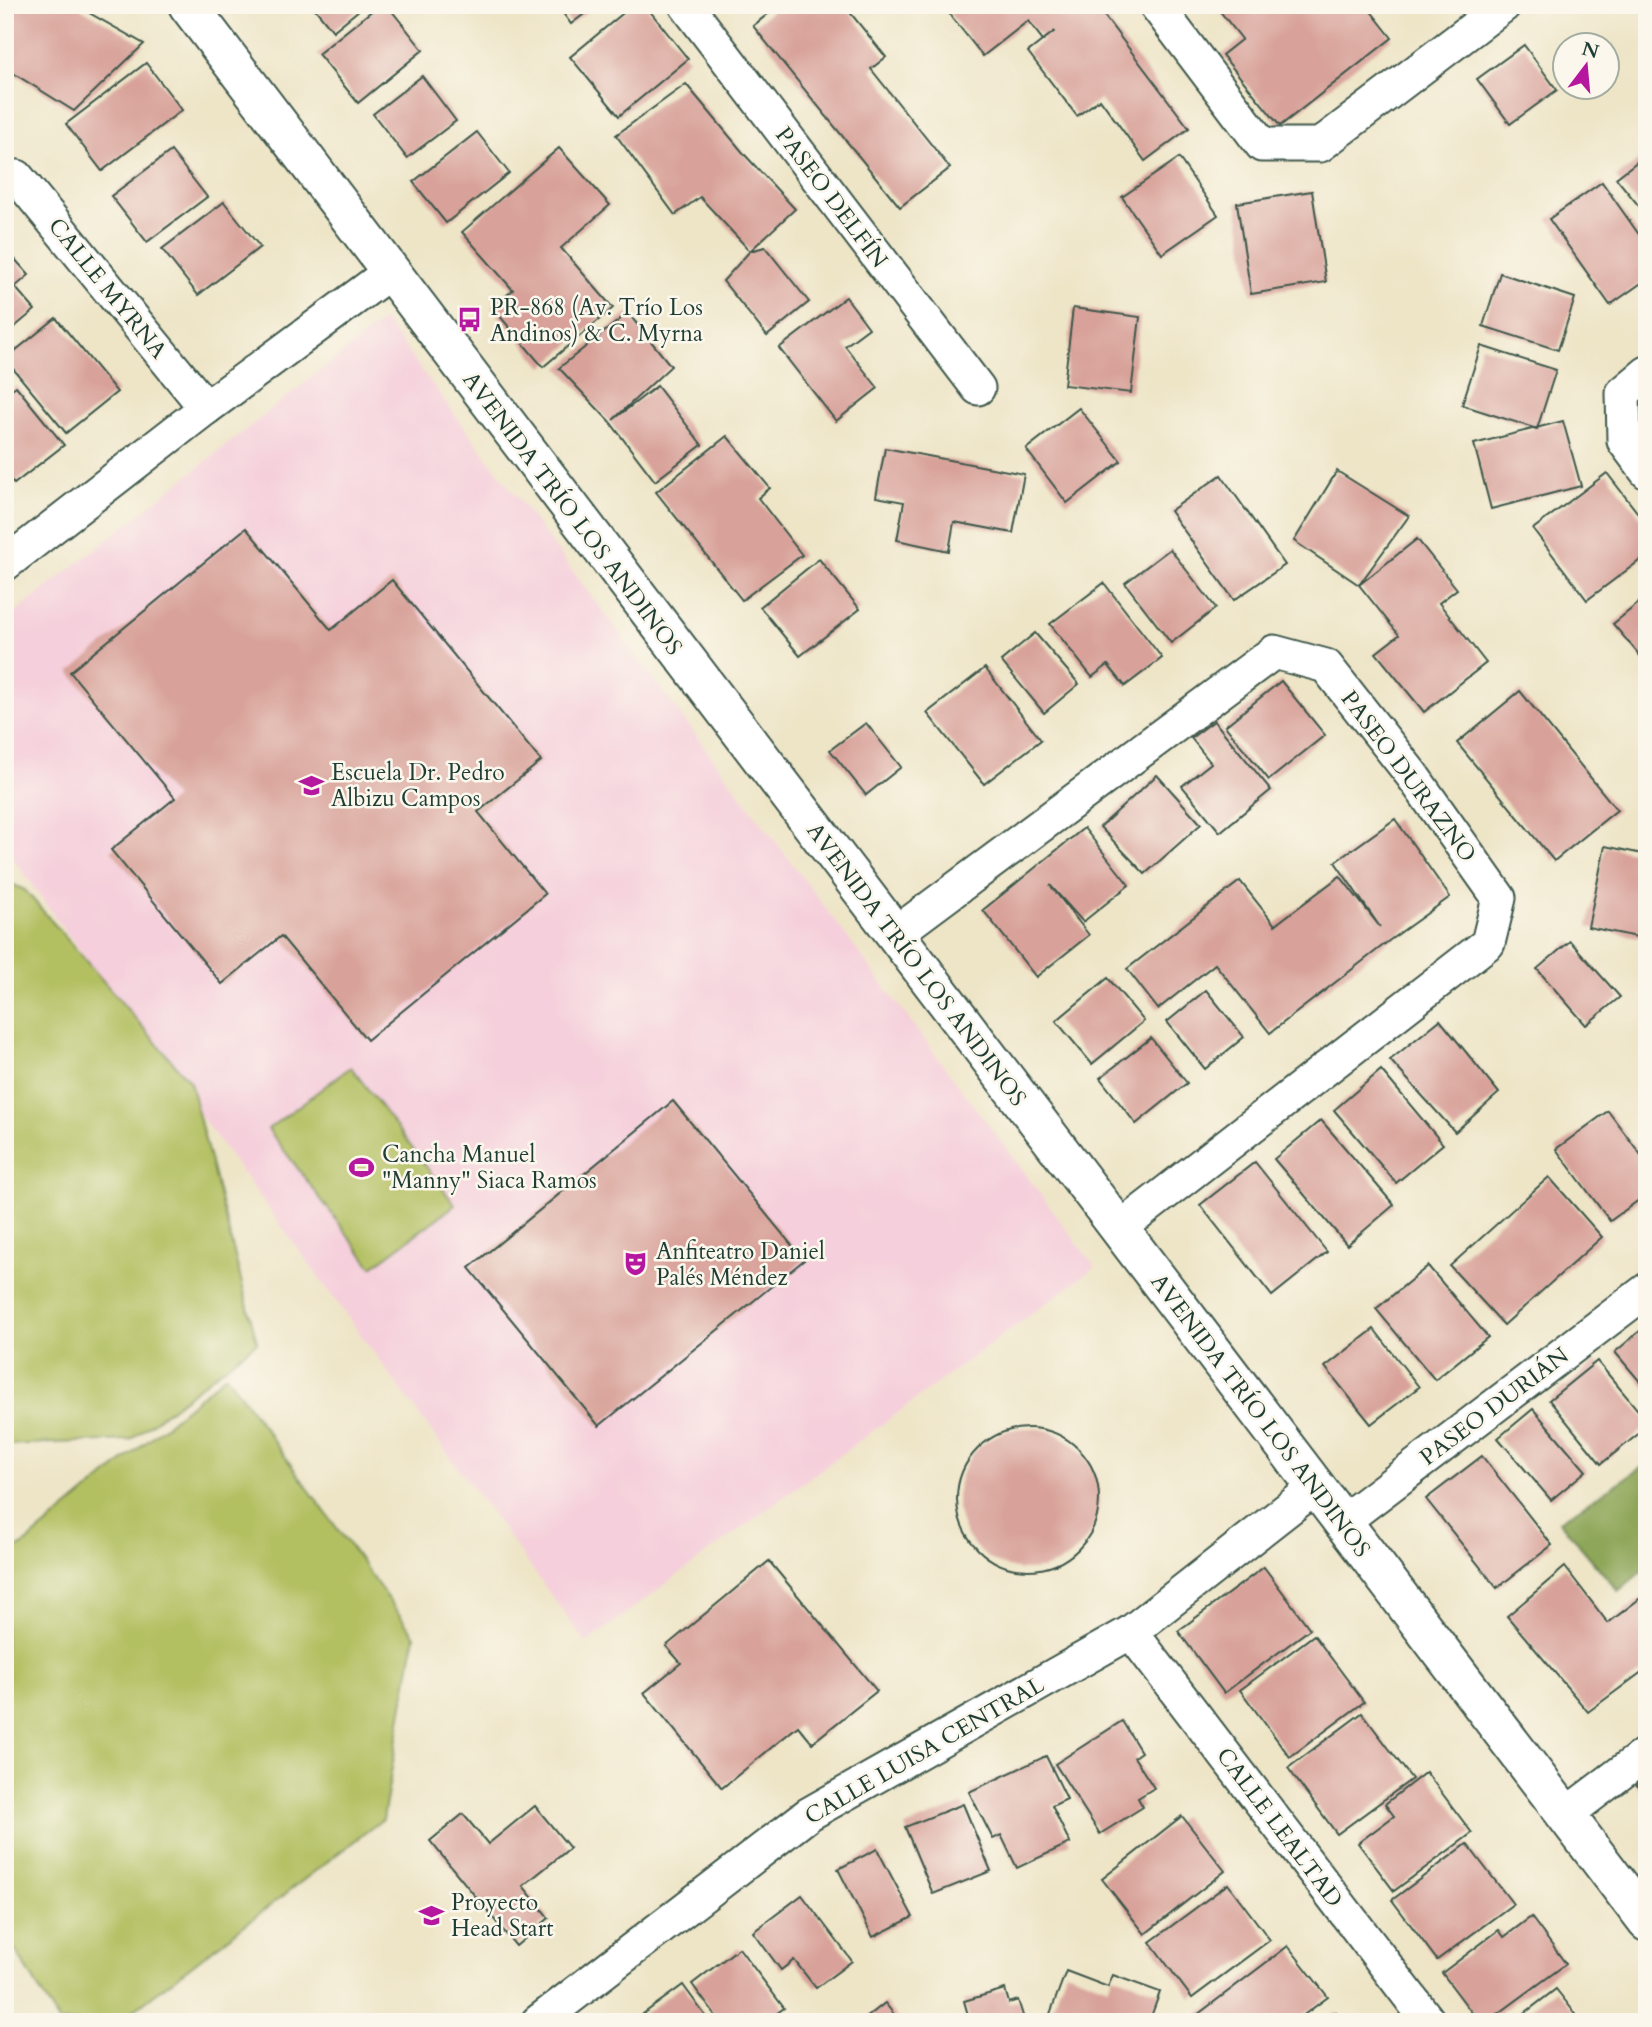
<svg xmlns="http://www.w3.org/2000/svg" width="1652" height="2027" font-family="Cardo,serif">
  <style>
    .built { fill: #f5cfdb }
    .green { fill: #b3c062; stroke: #697e4b; stroke-width: 2 }
    .forest { fill: #8ea658; stroke: #567246; stroke-width: 2 }
    .building { fill: #d8a29a }
    .lines { fill: none; stroke-linecap: round; stroke-linejoin: round }
    .street-casing { stroke: #3e564a; stroke-width: 37 }
    .secondary-casing { stroke: #3e564a; stroke-width: 42 }
    .street { stroke: #fff; stroke-width: 33 }
    .secondary { stroke: #fff; stroke-width: 38 }
    .labels { text-anchor: middle; stroke-width: 5; stroke-linejoin: round; paint-order: stroke }
    .street-label { font-size: 23px; fill: #1f3d34; stroke: #fbf7ec }
    .poi-label { font-size: 23px; fill: #1f3d34; stroke: #fbf7ec; text-anchor: start }
  </style>
  <rect width="100%" height="100%" fill="#fbf7ec"/>
  <filter id="ink" filterUnits="userSpaceOnUse"><feTurbulence type="fractalNoise" baseFrequency=".0143" numOctaves="2"/><feDisplacementMap in="SourceGraphic" scale="14" xChannelSelector="R" yChannelSelector="G"/><feConvolveMatrix kernelMatrix="1 2 1 2 8 2 1 2 1" color-interpolation-filters="sRGB"/></filter>
  <filter id="wash" filterUnits="userSpaceOnUse"><feTurbulence type="fractalNoise" baseFrequency=".00686" numOctaves="4" result="noise"/><feDisplacementMap in="SourceGraphic" scale="28" xChannelSelector="R" yChannelSelector="G"/><feGaussianBlur stdDeviation="1.57" result="paint"/><feColorMatrix in="noise" values="0 0 0 0 0 0 0 0 0 0 0 0 0 0 0 0 0 1.4 0 .05"/><feComposite in="paint" operator="in"/></filter>
  <g filter="url(#wash)">
    <rect width="100%" height="100%" fill="#eee5c7"/>
    <polygon class="built" points="384,320 1095,1267 586,1643 5,848 5,621"/>
    <g class="green">
      <polygon points="5,881 25,890 190,1082 257,1342 130,1440 5,1445"/>
      <polygon points="351,1067 455,1205 372,1267 268,1129"/>
      <polygon points="226,1375 415,1636 383,1819 118,2022 59,2022 5,1933 5,1552 22,1546"/>
    </g>
    <polygon class="forest" points="1647,1464 1647,1567 1618,1591 1559,1521"/>
    <g id="blocks">
      <g class="building">
        <polygon points="11,5 75,5 144,44 74,111 5,68"/>
        <polygon points="312,5 365,5 333,31"/>
        <polygon points="379,5 387,5 423,50 358,103 318,54"/>
        <polygon points="557,5 596,5 571,24"/>
        <polygon points="633,5 645,5 688,59 619,116 570,57"/>
        <polygon points="779,5 844,5 886,57 871,69 950,168 900,207 753,26"/>
        <polygon points="947,5 1096,5 1189,128 1145,161 1100,99 1077,116 1028,52 1055,31 1043,40 1028,21 983,56 944,7"/>
        <polygon points="1215,5 1366,5 1392,38 1280,126 1222,55 1242,39"/>
        <polygon points="1524,45 1557,90 1510,124 1477,79"/>
        <polygon points="146,63 182,110 102,171 66,124"/>
        <polygon points="422,76 456,121 407,158 373,114"/>
        <polygon points="686,84 745,155 795,209 750,251 765,247 809,302 767,336 723,281 750,251 700,197 675,215 616,135"/>
        <polygon points="477,132 509,173 446,223 413,182"/>
        <polygon points="559,148 610,205 561,248 613,308 543,367 492,307 513,290 462,232"/>
        <polygon points="171,151 207,197 147,242 111,196"/>
        <polygon points="1647,154 1647,216 1616,178"/>
        <polygon points="1179,158 1218,215 1162,254 1122,197"/>
        <polygon points="1602,182 1647,246 1647,279 1610,305 1549,219"/>
        <polygon points="1312,191 1326,282 1251,294 1237,203"/>
        <polygon points="224,202 260,247 198,295 162,249"/>
        <polygon points="5,248 29,275 15,287 35,310 5,335"/>
        <polygon points="1500,273 1575,298 1558,350 1483,326"/>
        <polygon points="846,297 869,328 845,346 878,388 836,421 779,348"/>
        <polygon points="1073,308 1140,317 1131,393 1064,385"/>
        <polygon points="628,313 671,366 613,420 657,386 702,445 655,481 610,422 559,368"/>
        <polygon points="56,318 117,392 66,433 5,359"/>
        <polygon points="1481,346 1556,370 1537,429 1462,405"/>
        <polygon points="16,386 64,445 14,484 5,473 5,394"/>
        <polygon points="1079,408 1121,461 1067,503 1026,449"/>
        <polygon points="1563,421 1581,486 1491,509 1474,444"/>
        <polygon points="727,436 770,488 758,498 802,555 742,600 656,492"/>
        <polygon points="885,448 1024,474 1013,533 954,522 949,551 897,540 904,502 876,497"/>
        <polygon points="1337,471 1409,516 1359,585 1417,539 1457,589 1439,603 1486,663 1424,712 1376,653 1399,635 1359,585 1294,541"/>
        <polygon points="1607,473 1647,525 1647,555 1587,600 1533,529"/>
        <polygon points="1221,475 1285,565 1234,600 1170,511"/>
        <polygon points="246,528 331,630 392,580 541,761 478,812 545,894 367,1040 281,936 222,984 111,850 175,798 70,672"/>
        <polygon points="1170,549 1216,608 1171,643 1125,583"/>
        <polygon points="819,559 860,609 800,656 760,607"/>
        <polygon points="1104,583 1162,658 1125,686 1108,665 1092,677 1050,624"/>
        <polygon points="1647,596 1647,664 1613,624"/>
        <polygon points="1035,633 1079,684 1044,713 1001,661"/>
        <polygon points="985,668 1041,740 984,784 927,713"/>
        <polygon points="1281,681 1325,735 1269,780 1225,726"/>
        <polygon points="1520,691 1617,810 1554,861 1457,743"/>
        <polygon points="1214,721 1271,790 1220,832 1182,786 1211,763 1191,738"/>
        <polygon points="866,723 901,767 866,795 830,750"/>
        <polygon points="1157,775 1201,824 1145,874 1100,827"/>
        <polygon points="1395,819 1450,897 1390,940 1270,1033 1215,964 1158,1009 1127,969 1240,881 1275,925 1340,876 1380,927 1335,862"/>
        <polygon points="1084,828 1129,885 1083,922 1050,885 1089,935 1036,977 983,910"/>
        <polygon points="1605,846 1647,855 1647,939 1588,927"/>
        <polygon points="1570,941 1620,997 1586,1025 1537,969"/>
        <polygon points="1108,978 1144,1021 1092,1064 1056,1021"/>
        <polygon points="1206,990 1244,1037 1205,1069 1167,1022"/>
        <polygon points="1440,1020 1499,1093 1455,1132 1390,1060"/>
        <polygon points="1151,1038 1187,1083 1136,1124 1100,1078"/>
        <polygon points="1381,1070 1443,1144 1396,1183 1334,1110"/>
        <polygon points="673,1101 804,1260 599,1426 469,1268"/>
        <polygon points="1608,1111 1647,1163 1647,1194 1610,1221 1556,1149"/>
        <polygon points="1321,1120 1394,1205 1347,1245 1274,1159"/>
        <polygon points="1255,1162 1327,1252 1272,1296 1200,1205"/>
        <polygon points="1549,1177 1602,1237 1504,1325 1450,1266"/>
        <polygon points="1428,1266 1488,1337 1435,1380 1376,1309"/>
        <polygon points="1647,1325 1647,1390 1615,1352"/>
        <polygon points="1374,1329 1419,1387 1371,1424 1325,1367"/>
        <polygon points="1597,1361 1647,1421 1647,1427 1601,1464 1549,1400"/>
        <polygon points="1533,1409 1586,1471 1551,1500 1498,1438"/>
        <circle cx="1028" cy="1499" r="71"/>
        <polygon points="1482,1456 1552,1545 1497,1588 1426,1499"/>
        <polygon points="769,1561 877,1691 812,1743 798,1726 722,1788 644,1693 681,1663 666,1646"/>
        <polygon points="1264,1567 1310,1629 1224,1693 1178,1631"/>
        <polygon points="1565,1567 1608,1623 1647,1593 1647,1668 1588,1712 1507,1616"/>
        <polygon points="1314,1635 1364,1702 1290,1757 1240,1690"/>
        <polygon points="1362,1713 1412,1779 1337,1834 1288,1768"/>
        <polygon points="1122,1721 1141,1752 1134,1757 1154,1788 1138,1798 1143,1807 1100,1834 1055,1764"/>
        <polygon points="1046,1756 1067,1799 1052,1806 1070,1843 1017,1868 1001,1835 993,1839 969,1792"/>
        <polygon points="1647,1764 1647,1797 1630,1777"/>
        <polygon points="1426,1772 1472,1833 1394,1891 1358,1843 1394,1816 1385,1804"/>
        <polygon points="963,1804 991,1871 933,1894 905,1827"/>
        <polygon points="535,1806 570,1848 523,1886 549,1918 516,1946 430,1841 463,1814 488,1844"/>
        <polygon points="1182,1816 1225,1871 1145,1934 1102,1879"/>
        <polygon points="1467,1844 1513,1904 1437,1960 1392,1900"/>
        <polygon points="877,1849 913,1917 873,1937 838,1869"/>
        <polygon points="1228,1884 1270,1940 1192,1998 1150,1942"/>
        <polygon points="802,1895 852,1961 816,1988 794,1960 781,1970 753,1932"/>
        <polygon points="1531,1917 1566,1964 1487,2022 1479,2022 1442,1973 1499,1930 1504,1937"/>
        <polygon points="1288,1946 1328,1997 1301,2017 1304,2022 1196,2022 1193,2018"/>
        <polygon points="739,1948 784,2008 765,2022 720,2022 692,1984"/>
        <polygon points="1066,1971 1108,1987 1113,1975 1160,1992 1149,2022 1047,2022"/>
        <polygon points="683,1985 710,2022 632,2022"/>
        <polygon points="1005,1989 1009,2003 1018,2000 1025,2022 970,2022 964,2001"/>
        <polygon points="1556,1989 1582,2022 1513,2022"/>
        <polygon points="885,2003 900,2022 861,2022"/>
        <polygon points="1336,2012 1343,2022 1324,2022"/>
      </g>
    </g>
  </g>
  <g filter="url(#ink)">
    <use href="#blocks" fill-opacity="0" stroke="#3e564a" stroke-width="2"/>
    <g class="lines">
      <defs>
        <g id="street">
          <polyline points="686,5 978,388"/>
          <polyline points="1156,5 1262,145 1320,145 1504,5"/>
          <polyline points="5,176 17,177 206,408 5,564"/>
          <polyline points="1647,373 1623,393 1624,441 1647,472"/>
          <polyline points="206,408 390,272"/>
          <polyline points="895,934 1274,652 1326,666 1412,775 1499,898 1488,943 1119,1229"/>
          <polyline points="1342,1522 1647,1290"/>
          <polyline points="1131,1632 1429,2022"/>
          <polyline points="1565,1815 1647,1753"/>
          <polyline points="538,2022 809,1814 1131,1632 1316,1487"/>
        </g>
        <polyline id="secondary" points="188,5 1647,1922"/>
      </defs>
      <use href="#street" class="street-casing"/>
      <use href="#secondary" class="secondary-casing"/>
      <use href="#street" class="street"/>
      <use href="#secondary" class="secondary"/>
    </g>
  </g>
  <defs>
    <symbol id="bus-bare" viewBox="-9 -9 18 18"><path d="M-5-6H5V4H4V6H2V4H-2V6H-4V4H-5ZM-3.5-4V0h7V-4ZM-3.5 1.2v1.5H-2V1.2ZM2 1.2v1.5H3.5V1.2Z" fill="#b5179e" stroke="#fbf7ec" stroke-width="2.5" paint-order="stroke"/></symbol>
    <symbol id="school-bare" viewBox="-9 -9 18 18"><path d="M0-5L7-2L0 1L-7-2ZM-4 1L0 2.5L4 1V4Q0 6-4 4Z" fill="#b5179e" stroke="#fbf7ec" stroke-width="2.5" paint-order="stroke"/></symbol>
    <symbol id="stadium-bare" viewBox="-9 -9 18 18"><path d="M0-5a6.5 5 0 1 0 0 10a6.5 5 0 1 0 0-10ZM-3.5-1.8h7v3.6h-7Z" fill="#b5179e" stroke="#fbf7ec" stroke-width="2.5" paint-order="stroke"/></symbol>
    <symbol id="theatre-bare" viewBox="-9 -9 18 18"><path d="M-5-5.5Q0-4 5-5.5V0Q5 5 0 6Q-5 5-5 0ZM-3.3-2.5H-1v1.5H-3.3ZM1-2.5H3.3v1.5H1ZM-2.8 1Q0 5.5 2.8 1Z" fill="#b5179e" stroke="#fbf7ec" stroke-width="2.5" paint-order="stroke"/></symbol>
  </defs>
  <g fill-rule="evenodd">
    <use href="#bus-bare" x="452" y="302" width="35" height="35"/>
    <use href="#school-bare" x="294" y="768" width="35" height="35"/>
    <use href="#stadium-bare" x="344" y="1150" width="35" height="35"/>
    <use href="#theatre-bare" x="618" y="1246" width="35" height="35"/>
    <use href="#school-bare" x="414" y="1898" width="35" height="35"/>
  </g>
  <g class="labels">
    <g class="street-label">
      <text transform="translate(832 197) rotate(53)" y="8">PASEO DELFÍN</text>
      <text transform="translate(108 288) rotate(51)" y="8">CALLE MYRNA</text>
      <text transform="translate(573 513) rotate(53)" y="8">AVENIDA TRÍO LOS ANDINOS</text>
      <text transform="translate(1409 776) rotate(53)" y="8">PASEO DURAZNO</text>
      <text transform="translate(917 964) rotate(53)" y="8">AVENIDA TRÍO LOS ANDINOS</text>
      <text transform="translate(1494 1406) rotate(-37)" y="8">PASEO DURIÁN</text>
      <text transform="translate(1261 1415) rotate(53)" y="8">AVENIDA TRÍO LOS ANDINOS</text>
      <text transform="translate(924 1750) rotate(-30)" y="8">CALLE LUISA CENTRAL</text>
      <text transform="translate(1280 1827) rotate(53)" y="8">CALLE LEALTAD</text>
    </g>
    <g class="poi-label">
      <text x="490" y="315">PR-868 (Av. Trío Los<tspan x="490" dy="26">Andinos) &amp; C. Myrna</tspan></text>
      <text x="331" y="780">Escuela Dr. Pedro<tspan x="331" dy="26">Albizu Campos</tspan></text>
      <text x="382" y="1162">Cancha Manuel<tspan x="382" dy="26">"Manny" Siaca Ramos</tspan></text>
      <text x="656" y="1259">Anfiteatro Daniel<tspan x="656" dy="26">Palés Méndez</tspan></text>
      <text x="451" y="1910">Proyecto<tspan x="451" dy="26">Head Start</tspan></text>
    </g>
  </g>
  <rect width="1652" height="2027" fill="none" stroke="#fbf7ec" stroke-width="28"/>
  <g transform="translate(1586 66) rotate(16)"><circle r="33" fill="#fbf7ec" stroke="#a3ada2" stroke-width="2"/>
  <path d="M0-5L12 26L0 18L-12 26Z" fill="#b5179e"/>
  <text y="-10" font-size="19" font-weight="bold" text-anchor="middle" fill="#1f3d34">N</text>
  </g>
</svg>
